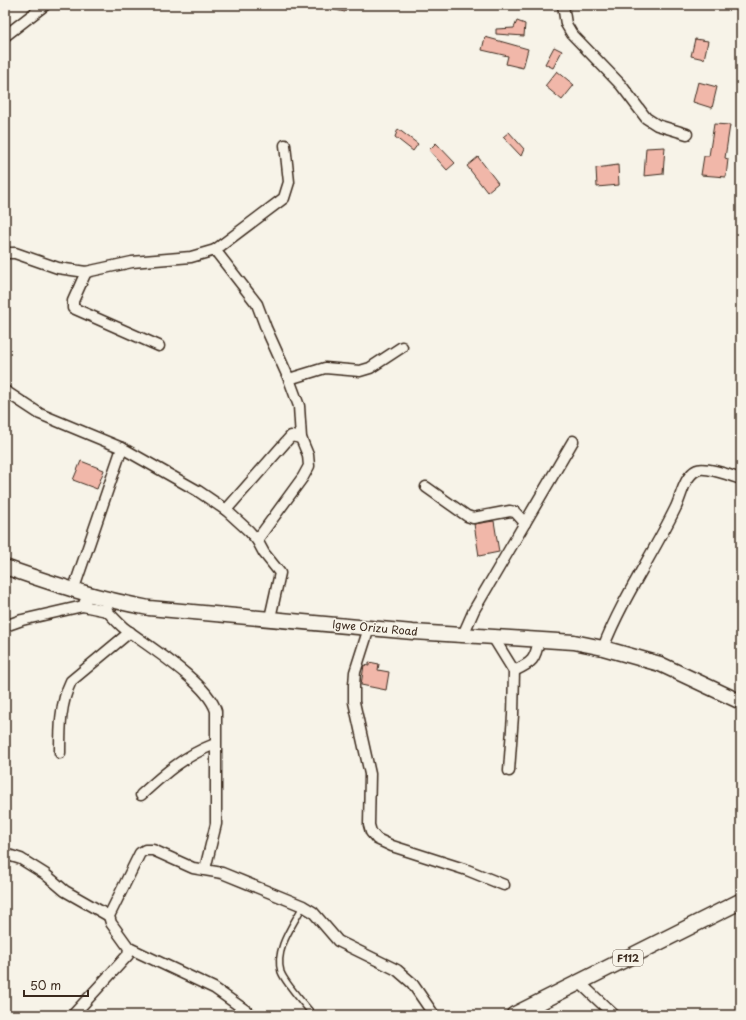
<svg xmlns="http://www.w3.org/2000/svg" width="746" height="1020" font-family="'Playpen Sans',sans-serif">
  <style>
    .building { fill: #f1b7a9; stroke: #3b2a1e }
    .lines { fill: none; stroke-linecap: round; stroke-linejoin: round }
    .service-casing { stroke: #3b2a1e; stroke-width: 8 }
    .minor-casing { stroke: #3b2a1e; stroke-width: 13 }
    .secondary-casing { stroke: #3b2a1e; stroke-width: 17 }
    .primary-casing { stroke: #3b2a1e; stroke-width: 18 }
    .service { stroke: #f7f3e8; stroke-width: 5 }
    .minor { stroke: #f7f3e8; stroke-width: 10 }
    .secondary { stroke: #f7f3e8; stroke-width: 14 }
    .primary { stroke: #f7f3e8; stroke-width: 15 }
    .labels { text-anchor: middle; stroke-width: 3; stroke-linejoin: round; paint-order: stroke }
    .shield { fill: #f7f3e8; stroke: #73665b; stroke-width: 1 }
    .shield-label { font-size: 10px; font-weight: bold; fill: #3b2a1e }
    .street-label { font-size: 11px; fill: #3b2a1e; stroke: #f7f3e8 }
  </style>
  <rect width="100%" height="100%" fill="#f7f3e8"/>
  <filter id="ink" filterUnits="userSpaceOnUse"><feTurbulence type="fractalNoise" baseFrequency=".025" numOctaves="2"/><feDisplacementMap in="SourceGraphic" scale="8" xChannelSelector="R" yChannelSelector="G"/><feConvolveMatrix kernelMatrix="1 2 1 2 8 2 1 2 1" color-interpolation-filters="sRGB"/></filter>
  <g filter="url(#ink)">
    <g class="building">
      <polygon points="326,5 347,5 345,12 326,8"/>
      <polygon points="517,21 525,24 524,36 496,34 496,29 514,28"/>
      <polygon points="485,37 528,49 523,68 506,64 508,56 482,50"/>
      <polygon points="695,39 708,41 704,59 691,56"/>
      <polygon points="554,47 562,51 553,68 545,64"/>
      <polygon points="557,71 574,85 562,100 545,86"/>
      <polygon points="698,82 717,87 712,108 693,102"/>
      <polygon points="714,124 730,125 725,158 728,159 726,177 701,175 704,156 709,156"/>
      <polygon points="398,129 418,144 413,151 395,137"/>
      <polygon points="509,132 524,149 521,156 503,137"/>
      <polygon points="436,143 455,163 447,170 429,150"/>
      <polygon points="665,147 663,174 644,176 646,148"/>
      <polygon points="478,157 498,183 487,192 467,166"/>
      <polygon points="618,165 619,185 597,187 596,168"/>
      <polygon points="81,461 104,470 97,489 73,480"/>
      <polygon points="494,521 499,552 479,556 474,524"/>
      <polygon points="369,662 379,664 378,670 389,672 386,690 361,685 364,665 369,666"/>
    </g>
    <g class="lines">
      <defs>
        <path id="service" d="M303 906C293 925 274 950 281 972 285 983 305 1005 313 1015"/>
        <g id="minor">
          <polyline points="563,5 566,24 572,34 621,85 646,118 657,125 687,134"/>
          <polyline points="5,36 45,5"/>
          <polyline points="215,250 257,304 266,328 289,379 299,406 301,438 308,455 309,466 303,477 257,540"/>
          <polyline points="5,253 15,253 58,268 86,272 132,262 191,257 215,250 284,198 289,182 285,145"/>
          <polyline points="86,272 73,301 73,308 159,346"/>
          <polyline points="289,379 325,368 360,371 370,368 402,347"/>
          <polyline points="5,391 40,414 122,448 198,491 226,510 249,531 257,540 264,553 280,573 270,618"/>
          <polyline points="426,487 467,516 473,518 510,511 515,512 525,523"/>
          <polyline points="226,510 291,436 301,438"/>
          <polyline points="73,591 122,448"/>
          <path d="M106 600 107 611C112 616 118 623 124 628 148 646 208 683 216 711V824L205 869"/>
          <polyline points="83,606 107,611"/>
          <polyline points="5,626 22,620 83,606 88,595"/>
          <polyline points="369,628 355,672 354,685 354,702 370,774 369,825 371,832 377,839 392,846 467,870 504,885"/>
          <polyline points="463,635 474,610 573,441"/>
          <polyline points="493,637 514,671 513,715 509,771"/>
          <path d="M603 648C622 599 652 556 675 509 681 498 684 476 697 470 704 466 732 476 741 479"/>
          <path d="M514 671C533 662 535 660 539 640"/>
          <path d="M60 753C60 727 60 704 71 681L130 632"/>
          <path d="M141 795C165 773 184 756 215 744"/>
          <polyline points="5,854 21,859 45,874 65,891 109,916"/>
          <polyline points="129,948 214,988 252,1015"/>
          <polyline points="579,982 614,1015"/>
          <polyline points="73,1015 128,955 129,948 111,923 109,916 140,853 145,850 153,850 193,868 222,873 303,906 313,912 338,941 397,970 412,983 434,1015"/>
        </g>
        <path id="secondary" d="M5 567C53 584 99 599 149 608L413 632 574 642 603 648 660 664 741 702"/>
        <polyline id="primary" points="514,1015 741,901"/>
      </defs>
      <use href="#service" class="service-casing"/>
      <use href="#minor" class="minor-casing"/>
      <use href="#secondary" class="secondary-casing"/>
      <use href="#primary" class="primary-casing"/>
      <use href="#service" class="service"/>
      <use href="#minor" class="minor"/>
      <use href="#secondary" class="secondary"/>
      <use href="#primary" class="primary"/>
    </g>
  </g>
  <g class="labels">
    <rect class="shield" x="613" y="950" width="30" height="16" rx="3"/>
    <g class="shield-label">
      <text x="628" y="962">F112</text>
    </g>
    <g class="street-label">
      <text transform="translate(375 628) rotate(5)" y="4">Igwe Orizu Road</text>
    </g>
  </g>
  <rect width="746" height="1020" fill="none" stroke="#f7f3e8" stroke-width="20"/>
  <rect x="10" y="10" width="726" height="1000" fill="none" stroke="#3b2a1e" stroke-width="1.5" filter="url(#ink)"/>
  <path d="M24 990v6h64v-6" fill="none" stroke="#3b2a1e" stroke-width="2"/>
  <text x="30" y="990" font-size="12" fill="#3b2a1e" stroke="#f7f3e8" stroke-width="3" paint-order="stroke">50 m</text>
</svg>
